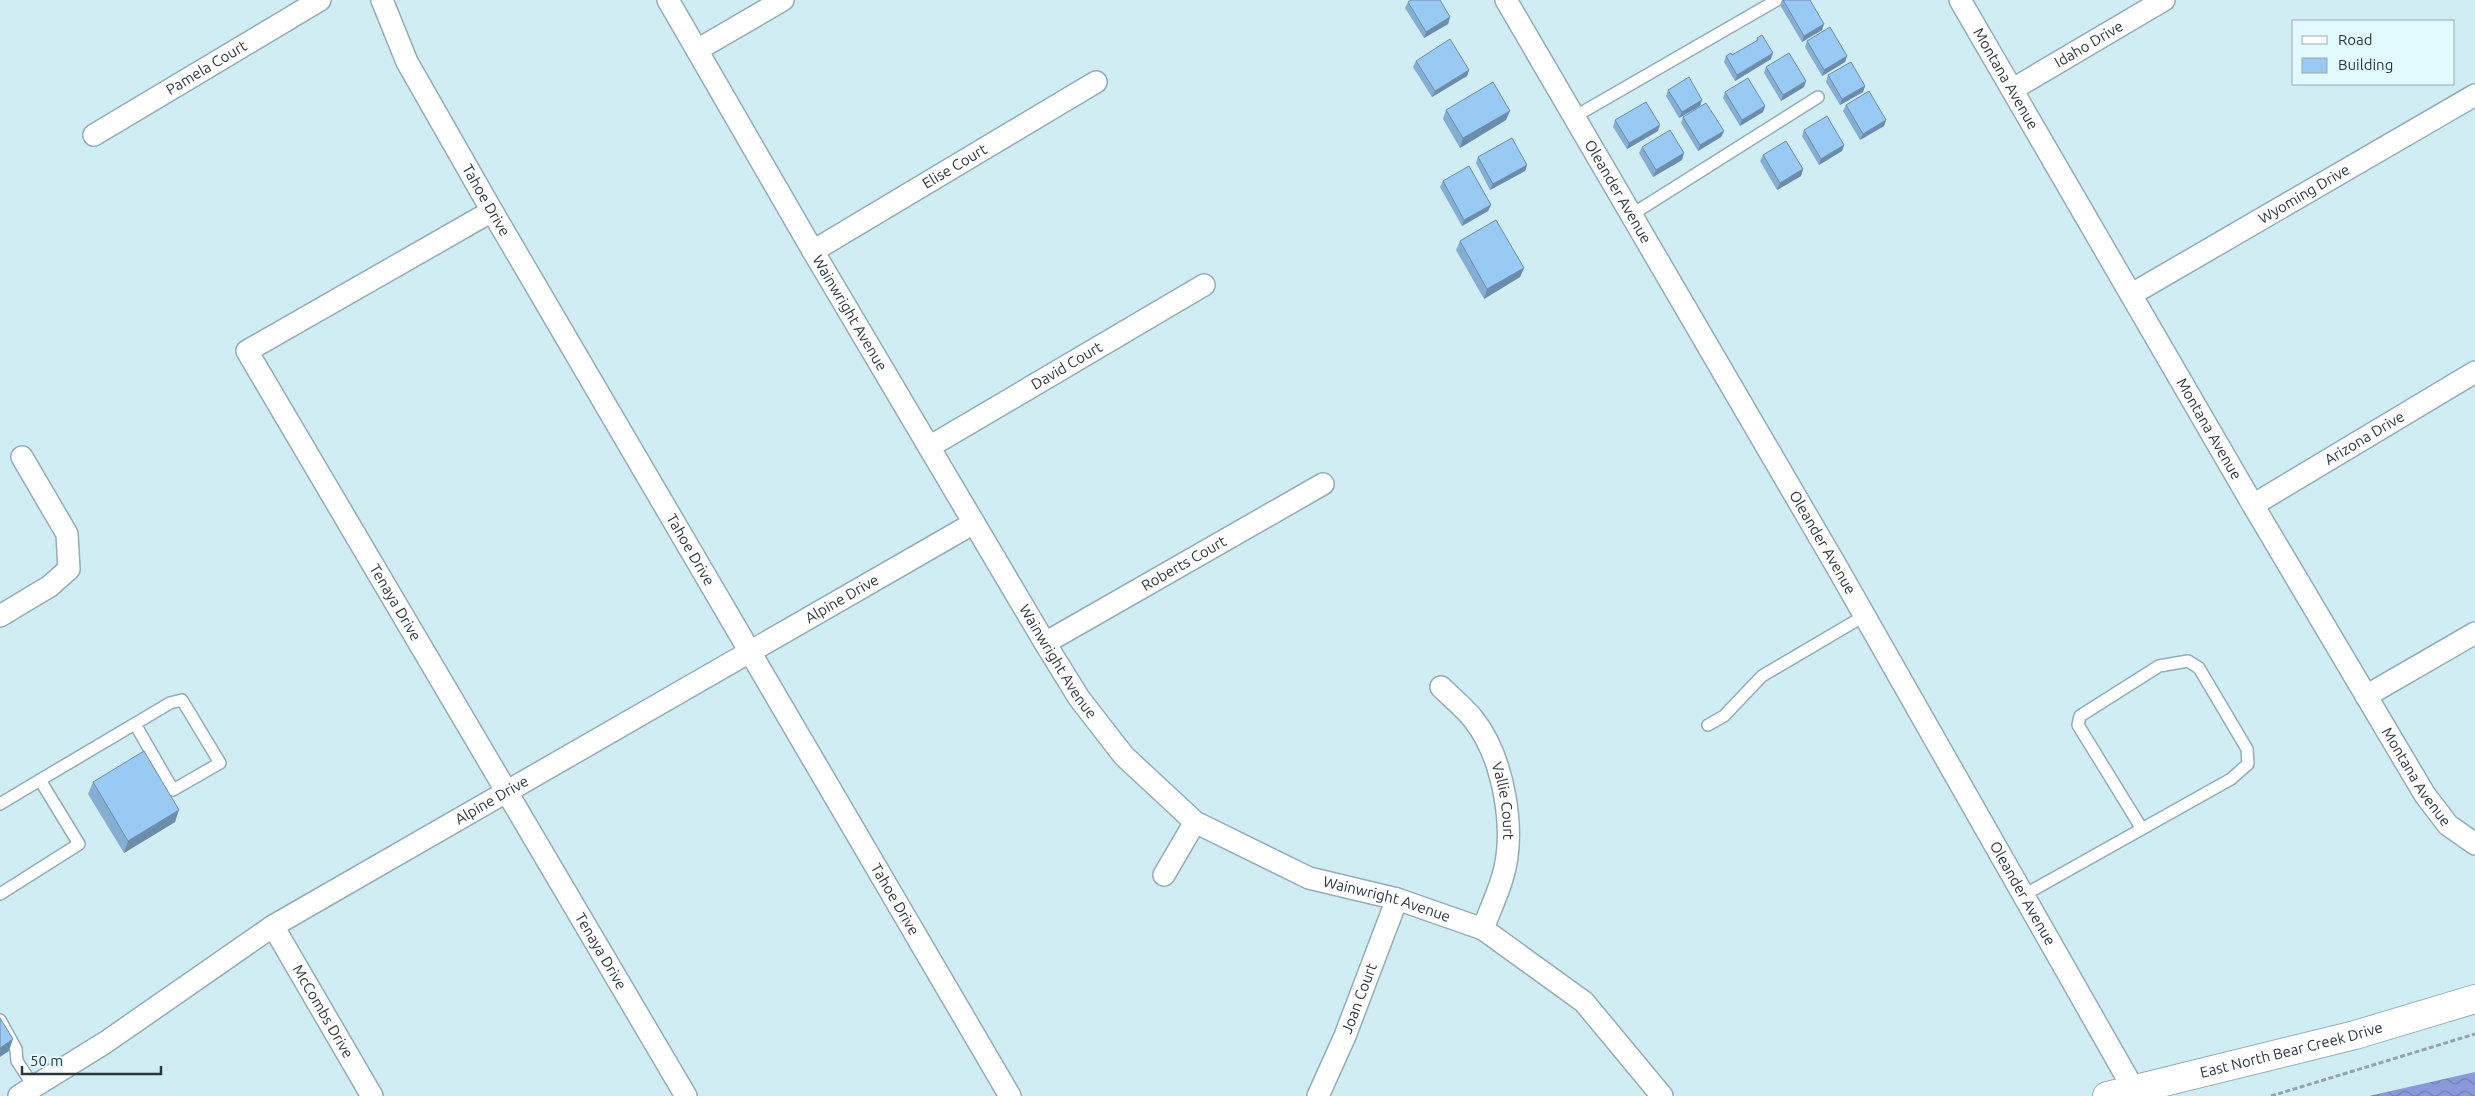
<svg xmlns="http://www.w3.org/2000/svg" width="2475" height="1096" font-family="Ubuntu,sans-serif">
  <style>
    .water { fill: url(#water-waves) }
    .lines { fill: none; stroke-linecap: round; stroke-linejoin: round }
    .lane-casing { stroke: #93adb4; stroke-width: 14 }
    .street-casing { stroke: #93adb4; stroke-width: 24 }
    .secondary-casing { stroke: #93adb4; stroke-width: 30 }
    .path { stroke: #90a5aa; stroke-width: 3; stroke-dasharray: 5 2.5; stroke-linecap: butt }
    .lane { stroke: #fff; stroke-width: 11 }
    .street { stroke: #fff; stroke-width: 21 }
    .secondary { stroke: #fff; stroke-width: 28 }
    .wall { fill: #84aed2 }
    .shaded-wall { fill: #6b8dab }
    .building { fill: #99caf4; stroke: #6b8dab }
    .labels { text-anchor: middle; stroke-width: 4; stroke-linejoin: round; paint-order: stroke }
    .street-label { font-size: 15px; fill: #2c3739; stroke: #e2f9ff }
  </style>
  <defs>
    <pattern id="water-waves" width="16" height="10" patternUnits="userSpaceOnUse" patternTransform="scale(1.25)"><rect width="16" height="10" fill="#8a99da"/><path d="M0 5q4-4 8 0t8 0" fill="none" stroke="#717eb2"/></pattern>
  </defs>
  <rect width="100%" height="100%" fill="#d1edf4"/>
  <polygon class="water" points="2475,1072 2475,1096 2369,1096"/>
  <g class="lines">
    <defs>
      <g id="lane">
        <polyline points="1574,117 1777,0"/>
        <polyline points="1631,215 1818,97"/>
        <polyline points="1708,725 1724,716 1762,676 1864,616"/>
        <polyline points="0,804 40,780"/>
        <polyline points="0,894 79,844 40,780 170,703 182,700 220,763 173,790 135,724"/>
        <polyline points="2024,895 2231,779 2248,764 2247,749 2199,668 2188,661 2159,666 2080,716 2078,725 2142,829"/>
        <polyline points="0,1020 16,1049 17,1061 34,1087"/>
      </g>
      <g id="street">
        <path id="s1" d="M382 0 407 62 492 211 1010 1096"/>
        <path id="s2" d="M668 0 813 251 1045 643 1079 698 1124 756 1195 822 1309 878 1397 899 1483 929 1584 1002 1662 1096"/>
        <path id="s3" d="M1506 0 1838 569 2133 1088"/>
        <path id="s4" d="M1960 0 2253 505 2425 795 2448 825 2475 844"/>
        <polyline points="697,50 783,0"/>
        <path id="s5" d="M2013 89 2164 0"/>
        <path id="s6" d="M94 135 320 0"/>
        <path id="s7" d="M492 211 247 351 686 1096"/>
        <path id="s8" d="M813 251 1096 82"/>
        <path id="s9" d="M2132 294 2475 95"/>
        <path id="s10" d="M929 447 1204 285"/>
        <path id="s11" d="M2253 505 2475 372"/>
        <polyline points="0,616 50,586 69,569 67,534 22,457"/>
        <path id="s12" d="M1045 643 1323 484"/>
        <path id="s13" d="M1441 687C1452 698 1465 708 1474 720 1504 759 1517 832 1502 879 1497 896 1489 912 1483 929"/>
        <polyline points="2366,696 2475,633"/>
        <polyline points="1164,875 1195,822"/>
        <path id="s14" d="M273 926 372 1096"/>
        <path id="s15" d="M19 1096 106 1042 273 926 974 523"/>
        <path id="s16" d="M1318 1096 1345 1036 1397 899"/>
      </g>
      <g id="secondary">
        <path id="s17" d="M2107 1096 2355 1035 2475 999"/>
      </g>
    </defs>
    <use href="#lane" class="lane-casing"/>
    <use href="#street" class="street-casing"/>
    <use href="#secondary" class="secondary-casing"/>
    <polyline class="path" points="2271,1096 2475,1034"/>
    <use href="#lane" class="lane"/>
    <use href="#street" class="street"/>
    <use href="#secondary" class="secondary"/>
  </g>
  <g class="wall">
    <polygon points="1782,0 1810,0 1822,30 1802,42 1780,5"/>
    <polygon points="1408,2 1450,17 1448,24 1424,38 1405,8"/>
    <polygon points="1757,38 1771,59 1735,81 1724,62 1726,56 1732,55 1756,41"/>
    <polygon points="1807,41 1847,56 1845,62 1822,76 1805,47"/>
    <polygon points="1416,61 1469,70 1467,76 1432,97 1413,67"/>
    <polygon points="1766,67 1804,87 1781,101 1764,73"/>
    <polygon points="1828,75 1865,86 1863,92 1840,105 1826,82"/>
    <polygon points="1668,90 1702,100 1700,106 1679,118 1666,96"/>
    <polygon points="1725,92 1765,106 1763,112 1740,126 1723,98"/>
    <polygon points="1846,105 1886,120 1884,126 1860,140 1843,111"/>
    <polygon points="1446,110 1506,120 1460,148 1443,119"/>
    <polygon points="1683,117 1724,131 1721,137 1698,151 1681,123"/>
    <polygon points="1615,120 1658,131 1627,149 1613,127"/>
    <polygon points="1804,130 1844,145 1842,151 1819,165 1802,136"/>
    <polygon points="1642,147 1682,160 1653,177 1639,153"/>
    <polygon points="1763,155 1803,169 1801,176 1777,190 1760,161"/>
    <polygon points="1478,157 1527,165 1525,171 1490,190 1476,163"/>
    <polygon points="1443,181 1491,205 1488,211 1462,226 1440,187"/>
    <polygon points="1460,241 1524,268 1520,277 1484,299 1456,250"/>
    <polygon points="93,782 175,822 124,853 88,794"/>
  </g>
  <g class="shaded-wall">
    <polygon points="1450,17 1448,24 1424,38 1426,32"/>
    <polygon points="1824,24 1822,30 1802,42 1804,36"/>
    <polygon points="1773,53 1771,59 1735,81 1737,75"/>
    <polygon points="1847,56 1845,62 1822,76 1824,70"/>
    <polygon points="1469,70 1467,76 1432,97 1435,91"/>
    <polygon points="1806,81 1804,87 1781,101 1783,95"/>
    <polygon points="1865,86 1863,92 1840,105 1842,99"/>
    <polygon points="1702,100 1700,106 1679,118 1682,112"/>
    <polygon points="1765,106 1763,112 1740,126 1742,120"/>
    <polygon points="1510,111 1506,120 1460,148 1463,138"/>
    <polygon points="1886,120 1884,126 1860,140 1863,134"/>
    <polygon points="1660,125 1658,131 1627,149 1629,143"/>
    <polygon points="1724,131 1721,137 1698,151 1700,145"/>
    <polygon points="1844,145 1842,151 1819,165 1821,159"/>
    <polygon points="1684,153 1682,160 1653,177 1656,170"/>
    <polygon points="1527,165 1525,171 1490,190 1493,184"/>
    <polygon points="1803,169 1801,176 1777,190 1780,183"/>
    <polygon points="1491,205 1488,211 1462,226 1464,220"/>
    <polygon points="1524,268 1520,277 1484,299 1487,289"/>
    <polygon points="179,810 175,822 124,853 128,841"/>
    <polygon points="13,1039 9,1051 0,1057 0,1048"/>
  </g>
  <g class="building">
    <polygon points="1411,0 1440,0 1450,17 1426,32 1408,2"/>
    <polygon points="1783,0 1810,0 1824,24 1804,36"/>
    <polygon points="1830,27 1847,56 1824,70 1807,41"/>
    <polygon points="1762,35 1773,53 1737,75 1726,56 1731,53 1732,55 1758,40 1757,38"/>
    <polygon points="1450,39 1469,70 1435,91 1416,61"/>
    <polygon points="1789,53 1806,81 1783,95 1766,67"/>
    <polygon points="1851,62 1865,86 1842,99 1828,75"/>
    <polygon points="1689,77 1702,100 1682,112 1668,90"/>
    <polygon points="1748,78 1765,106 1742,120 1725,92"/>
    <polygon points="1493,82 1510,111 1463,138 1446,110"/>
    <polygon points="1869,91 1886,120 1863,134 1846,105"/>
    <polygon points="1646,102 1660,125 1629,143 1615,120"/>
    <polygon points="1706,103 1724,131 1700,145 1683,117"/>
    <polygon points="1827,116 1844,145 1821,159 1804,130"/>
    <polygon points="1670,130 1684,153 1656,170 1642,147"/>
    <polygon points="1512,138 1527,165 1493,184 1478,157"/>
    <polygon points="1786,141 1803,169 1780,183 1763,155"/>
    <polygon points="1469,166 1491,205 1464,220 1443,181"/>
    <polygon points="1496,220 1524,268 1487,289 1460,241"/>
    <polygon points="144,751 179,810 128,841 93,782"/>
    <polygon points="0,1018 13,1039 0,1048"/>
  </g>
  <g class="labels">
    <g class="street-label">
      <text dy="5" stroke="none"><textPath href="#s5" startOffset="88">Idaho Drive</textPath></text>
      <text dy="5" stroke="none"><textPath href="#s6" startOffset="131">Pamela Court</textPath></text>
      <text dy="5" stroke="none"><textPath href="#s4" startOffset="91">Montana Avenue</textPath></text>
      <text dy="5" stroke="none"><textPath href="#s8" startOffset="165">Elise Court</textPath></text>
      <text dy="5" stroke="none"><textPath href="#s3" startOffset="222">Oleander Avenue</textPath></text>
      <text dy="5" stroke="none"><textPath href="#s9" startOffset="199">Wyoming Drive</textPath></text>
      <text dy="5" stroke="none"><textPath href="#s1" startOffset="226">Tahoe Drive</textPath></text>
      <text dy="5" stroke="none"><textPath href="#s2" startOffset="362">Wainwright Avenue</textPath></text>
      <text dy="5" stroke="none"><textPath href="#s10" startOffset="160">David Court</textPath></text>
      <text dy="5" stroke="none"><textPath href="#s4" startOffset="496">Montana Avenue</textPath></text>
      <text dy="5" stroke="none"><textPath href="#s11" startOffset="130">Arizona Drive</textPath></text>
      <text dy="5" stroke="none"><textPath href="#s3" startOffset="628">Oleander Avenue</textPath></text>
      <text dy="5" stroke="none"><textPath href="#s1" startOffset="631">Tahoe Drive</textPath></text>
      <text dy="5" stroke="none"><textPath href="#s12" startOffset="160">Roberts Court</textPath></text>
      <text dy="5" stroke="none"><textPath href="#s15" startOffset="962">Alpine Drive</textPath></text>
      <text dy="5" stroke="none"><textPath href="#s7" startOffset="574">Tenaya Drive</textPath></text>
      <text dy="5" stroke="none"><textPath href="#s2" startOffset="768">Wainwright Avenue</textPath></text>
      <text dy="5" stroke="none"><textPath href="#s4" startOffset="901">Montana Avenue</textPath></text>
      <text dy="5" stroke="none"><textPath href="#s15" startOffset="558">Alpine Drive</textPath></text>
      <text dy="5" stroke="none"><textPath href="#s13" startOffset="134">Vallie Court</textPath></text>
      <text dy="5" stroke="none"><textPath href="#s3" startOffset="1032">Oleander Avenue</textPath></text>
      <text dy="5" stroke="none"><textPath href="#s1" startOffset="1036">Tahoe Drive</textPath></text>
      <text dy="5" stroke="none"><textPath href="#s2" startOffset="1188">Wainwright Avenue</textPath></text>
      <text dy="5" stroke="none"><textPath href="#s7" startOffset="979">Tenaya Drive</textPath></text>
      <text dy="5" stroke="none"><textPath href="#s16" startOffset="106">Joan Court</textPath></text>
      <text dy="5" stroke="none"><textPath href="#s14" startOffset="99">McCombs Drive</textPath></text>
      <text dy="5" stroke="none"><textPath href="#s17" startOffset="190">East North Bear Creek Drive</textPath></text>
    </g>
  </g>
  <rect x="2292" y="20" width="162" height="65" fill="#e2f9ff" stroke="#99abb0"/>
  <rect x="2302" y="36" width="25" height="8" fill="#ffffff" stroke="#99abb0"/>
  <text x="2338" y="45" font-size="15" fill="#2c3739">Road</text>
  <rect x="2302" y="58" width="25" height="15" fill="#99caf4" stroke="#99abb0"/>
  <text x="2338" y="70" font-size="15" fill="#2c3739">Building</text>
  <path d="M22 1066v8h139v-8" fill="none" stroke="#2c3739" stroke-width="2.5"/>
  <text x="30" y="1066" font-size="15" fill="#2c3739" stroke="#e2f9ff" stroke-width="4" paint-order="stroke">50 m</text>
</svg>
